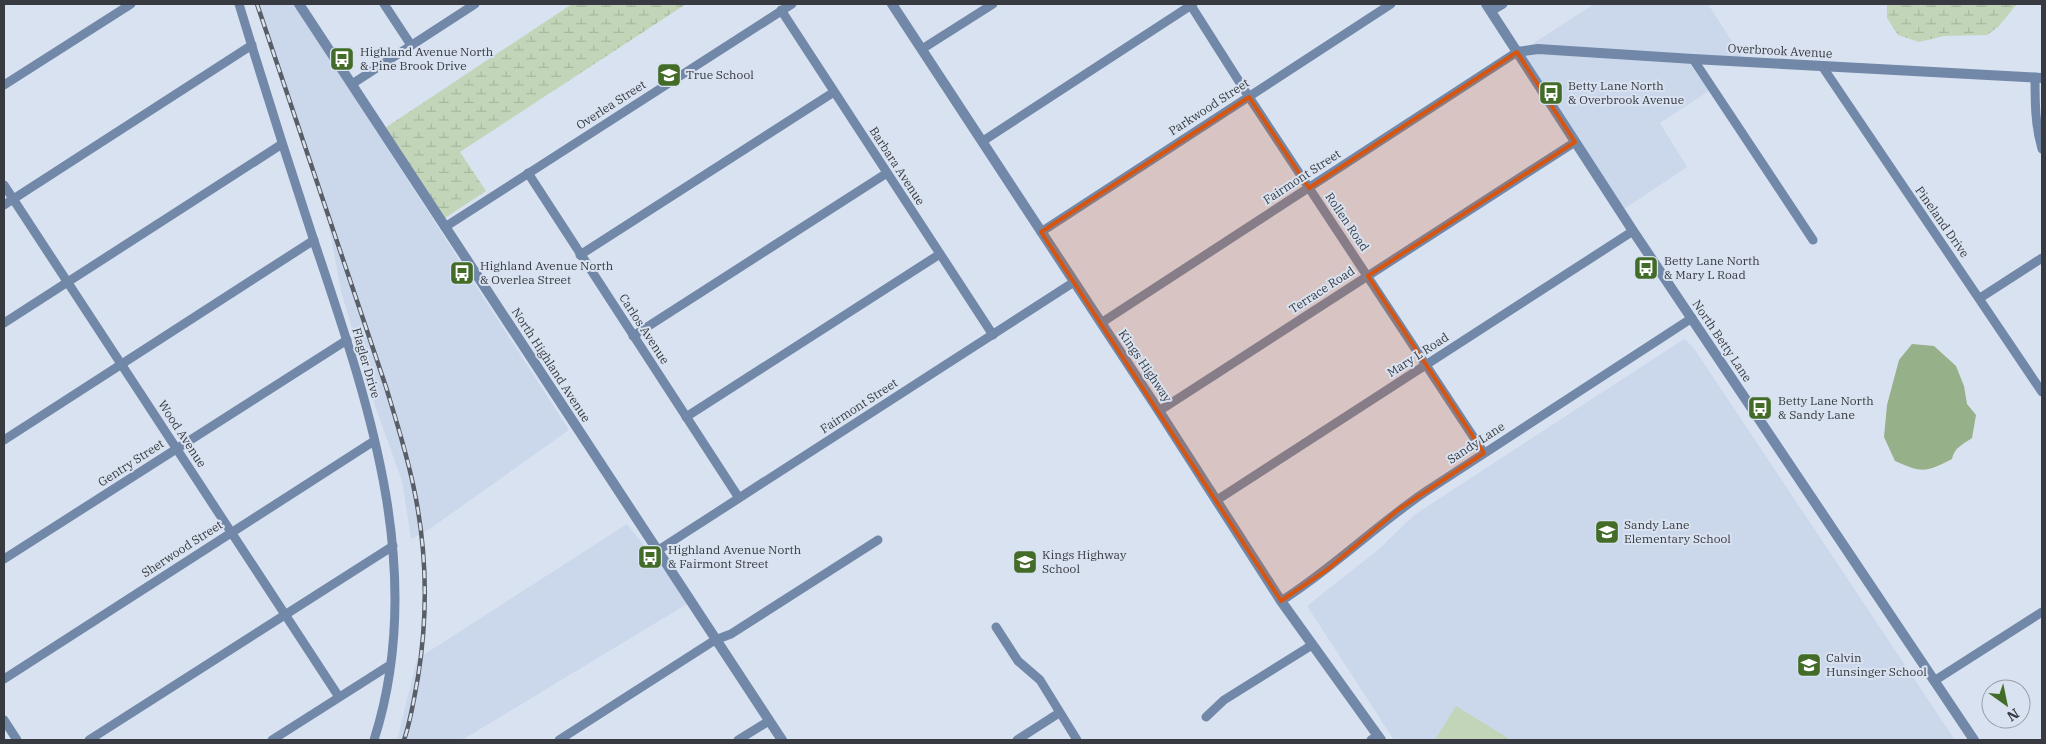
<svg xmlns="http://www.w3.org/2000/svg" width="2046" height="744" font-family="'IBM Plex Serif',serif">
  <style>
    .built { fill: #cbd8ec }
    .wetland { fill: url(#wetland-marsh) }
    .green { fill: #c2d5b8 }
    .water { fill: #96b089 }
    .lines { fill: none; stroke-linecap: round; stroke-linejoin: round }
    .minor { stroke: #7288a8; stroke-width: 9 }
    .tertiary { stroke: #7288a8; stroke-width: 10 }
    .rail-casing { stroke: #595d65; stroke-width: 4.5 }
    .rail { stroke: #d9e2f0; stroke-width: 2.5; stroke-dasharray: 8; stroke-linecap: butt }
    .marked { fill: #d65611; fill-opacity: 0.2; stroke: #d65611; stroke-width: 4; stroke-linejoin: round }
    .labels { text-anchor: middle; stroke-width: 4; stroke-linejoin: round; paint-order: stroke }
    .street-label { font-size: 12px; fill: #373a40; stroke: #d9e2f0 }
    .poi-label { font-size: 12px; fill: #373a40; stroke: #d9e2f0; text-anchor: start }
  </style>
  <defs>
    <pattern id="wetland-marsh" width="20" height="14" patternUnits="userSpaceOnUse" patternTransform="scale(1.25)"><rect width="20" height="14" fill="#c2d5b8"/><path d="M1 5h8M5 5V1M11 12h8M15 12V8" fill="none" stroke="#a7b89f"/></pattern>
  </defs>
  <rect width="100%" height="100%" fill="#d9e2f0"/>
  <g class="built">
    <polygon points="257,4 294,4 569,430 431,528 411,539 402,481 375,406 341,291 323,194"/>
    <polygon points="1594,4 1708,4 1742,57 1529,46"/>
    <polygon points="1539,54 1690,64 1709,91 1660,123 1687,167 1624,209 1525,56"/>
    <polygon points="1684,339 1693,347 1955,740 1394,740 1307,606 1379,549 1414,515"/>
    <polygon points="627,524 670,578 687,604 462,740 397,740 417,659"/>
  </g>
  <g class="wetland">
    <polygon points="572,4 686,4 460,152 486,191 445,218 385,128"/>
    <polygon points="1887,4 2017,4 1998,27 1987,35 1944,36 1919,42 1898,35 1887,18"/>
  </g>
  <polygon class="green" points="1456,706 1511,740 1435,740"/>
  <path class="water" d="M1912 344 1934 346 1956 366 1964 386 1967 404 1976 415 1972 438C1963 444 1954 448 1952 459 1925 473 1922 473 1895 461L1884 437 1887 405 1899 360Z"/>
  <g class="lines">
    <g class="minor">
      <path d="M239 4C263 83 288 162 314 241 368 402 428 571 374 740"/>
      <polyline points="384,4 411,45"/>
      <polyline points="1190,4 1249,97 1484,453"/>
      <polyline points="781,10 993,335"/>
      <polyline points="1491,11 1503,4"/>
      <polyline points="922,49 993,4"/>
      <polyline points="1693,59 1813,240"/>
      <polyline points="1822,66 2042,392"/>
      <path d="M2035 77C2035 102 2035 125 2042 149"/>
      <polyline points="352,84 475,4"/>
      <polyline points="4,85 131,4"/>
      <polyline points="983,141 1193,4"/>
      <polyline points="528,173 739,498"/>
      <polyline points="4,185 339,697"/>
      <polyline points="4,205 252,45"/>
      <polyline points="445,227 792,4"/>
      <polyline points="1041,232 1391,4"/>
      <polyline points="580,255 834,92"/>
      <polyline points="1980,298 2042,258"/>
      <polyline points="4,323 282,144"/>
      <polyline points="1101,323 1517,52"/>
      <polyline points="633,336 887,173"/>
      <polyline points="1159,411 1575,142"/>
      <polyline points="686,417 940,254"/>
      <polyline points="4,440 314,240"/>
      <polyline points="1217,500 1633,231"/>
      <polyline points="657,551 1074,282"/>
      <polyline points="4,559 347,340"/>
      <path d="M1281 601C1332 569 1375 526 1425 492L1692 318"/>
      <polyline points="996,627 1018,661 1040,680 1077,740"/>
      <polyline points="4,679 374,441"/>
      <polyline points="1934,681 2042,612"/>
      <polyline points="1206,717 1224,700 1312,645"/>
      <polyline points="4,720 17,740"/>
      <polyline points="89,740 393,546"/>
      <polyline points="272,740 390,665"/>
      <polyline points="559,740 715,640 731,634 878,540"/>
      <polyline points="738,740 769,721"/>
      <polyline points="1017,740 1059,713"/>
      <polyline points="1371,740 1378,736"/>
    </g>
    <g class="tertiary">
      <polyline points="299,4 782,740"/>
      <polyline points="892,4 1159,411 1281,601 1381,740"/>
      <polyline points="1486,4 1633,231 1974,740"/>
      <polyline points="1517,52 1538,49 1693,59 2042,78"/>
    </g>
    <defs>
      <path id="rail" d="M257 4 386 387C396 420 407 454 414 489 427 551 428 615 418 677 414 698 411 720 404 740"/>
    </defs>
    <use href="#rail" class="rail-casing"/>
    <use href="#rail" class="rail"/>
  </g>
  <path class="marked" d="M1517 52 1575 142 1368 276 1484 453 1398 510 1328 569 1281 601 1041 232 1249 97 1309 188Z"/>
  <defs>
    <symbol id="bus-square" viewBox="-11 -11 22 22"><rect x="-9" y="-9" width="18" height="18" rx="4" fill="#436c29" stroke="#d9e2f0"/><path d="M-5-6H5V4H4V6H2V4H-2V6H-4V4H-5ZM-3.5-4V0h7V-4ZM-3.5 1.2v1.5H-2V1.2ZM2 1.2v1.5H3.5V1.2Z" fill="#fff"/></symbol>
    <symbol id="school-square" viewBox="-11 -11 22 22"><rect x="-9" y="-9" width="18" height="18" rx="4" fill="#436c29" stroke="#d9e2f0"/><path d="M0-5L7-2L0 1L-7-2ZM-4 1L0 2.5L4 1V4Q0 6-4 4Z" fill="#fff"/></symbol>
  </defs>
  <g fill-rule="evenodd">
    <use href="#bus-square" x="328" y="45" width="28" height="28"/>
    <use href="#school-square" x="655" y="61" width="28" height="28"/>
    <use href="#bus-square" x="1537" y="79" width="28" height="28"/>
    <use href="#bus-square" x="1632" y="254" width="28" height="28"/>
    <use href="#bus-square" x="448" y="259" width="28" height="28"/>
    <use href="#bus-square" x="1746" y="394" width="28" height="28"/>
    <use href="#school-square" x="1593" y="518" width="28" height="28"/>
    <use href="#bus-square" x="636" y="543" width="28" height="28"/>
    <use href="#school-square" x="1011" y="548" width="28" height="28"/>
    <use href="#school-square" x="1795" y="651" width="28" height="28"/>
  </g>
  <g class="labels">
    <g class="street-label">
      <text transform="translate(1780 51) rotate(3)" y="4">Overbrook Avenue</text>
      <text transform="translate(611 105) rotate(-33)" y="4">Overlea Street</text>
      <text transform="translate(1209 107) rotate(-33)" y="4">Parkwood Street</text>
      <text transform="translate(897 166) rotate(57)" y="4">Barbara Avenue</text>
      <text transform="translate(1302 177) rotate(-33)" y="4">Fairmont Street</text>
      <text transform="translate(1347 222) rotate(56)" y="4">Rollen Road</text>
      <text transform="translate(1942 222) rotate(55)" y="4">Pineland Drive</text>
      <text transform="translate(1322 290) rotate(-33)" y="4">Terrace Road</text>
      <text transform="translate(644 329) rotate(57)" y="4">Carlos Avenue</text>
      <text transform="translate(1722 341) rotate(56)" y="4">North Betty Lane</text>
      <text transform="translate(1418 355) rotate(-33)" y="4">Mary L Road</text>
      <text transform="translate(366 363) rotate(74)" y="4">Flagler Drive</text>
      <text transform="translate(551 365) rotate(57)" y="4">North Highland Avenue</text>
      <text transform="translate(1145 366) rotate(56)" y="4">Kings Highway</text>
      <text transform="translate(859 406) rotate(-33)" y="4">Fairmont Street</text>
      <text transform="translate(182 434) rotate(57)" y="4">Wood Avenue</text>
      <text transform="translate(1476 443) rotate(-33)" y="4">Sandy Lane</text>
      <text transform="translate(131 463) rotate(-33)" y="4">Gentry Street</text>
      <text transform="translate(182 549) rotate(-33)" y="4">Sherwood Street</text>
    </g>
    <g class="poi-label">
      <text x="360" y="56">Highland Avenue North<tspan x="360" dy="14">&amp; Pine Brook Drive</tspan></text>
      <text x="686" y="79">True School</text>
      <text x="1568" y="90">Betty Lane North<tspan x="1568" dy="14">&amp; Overbrook Avenue</tspan></text>
      <text x="1664" y="265">Betty Lane North<tspan x="1664" dy="14">&amp; Mary L Road</tspan></text>
      <text x="480" y="270">Highland Avenue North<tspan x="480" dy="14">&amp; Overlea Street</tspan></text>
      <text x="1778" y="405">Betty Lane North<tspan x="1778" dy="14">&amp; Sandy Lane</tspan></text>
      <text x="1624" y="529">Sandy Lane<tspan x="1624" dy="14">Elementary School</tspan></text>
      <text x="668" y="554">Highland Avenue North<tspan x="668" dy="14">&amp; Fairmont Street</tspan></text>
      <text x="1042" y="559">Kings Highway<tspan x="1042" dy="14">School</tspan></text>
      <text x="1826" y="662">Calvin<tspan x="1826" dy="14">Hunsinger School</tspan></text>
    </g>
  </g>
  <rect width="2046" height="744" fill="none" stroke="#373a40" stroke-width="10"/>
  <g transform="translate(2006 704) rotate(147)"><circle r="24" fill="#d9e2f0" stroke="#989faa"/>
  <path d="M0-4L9 19L0 12L-9 19Z" fill="#436c29"/>
  <text y="-8" font-size="14" font-weight="bold" text-anchor="middle" fill="#373a40">N</text>
  </g>
</svg>
